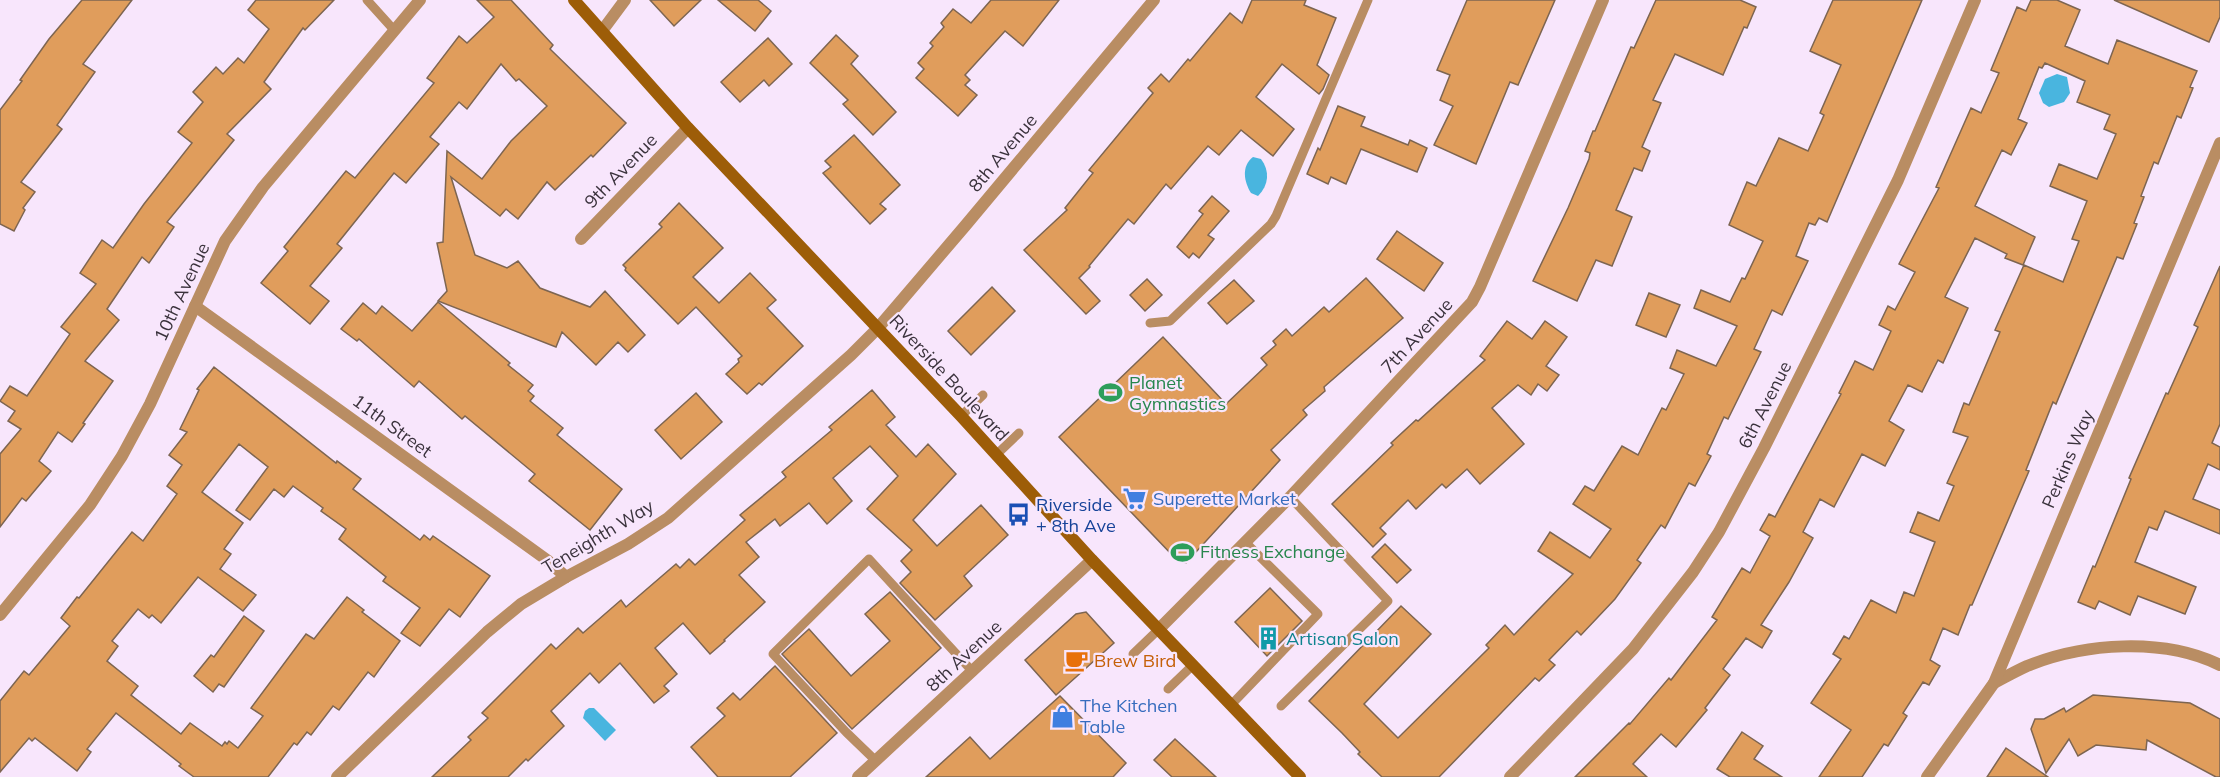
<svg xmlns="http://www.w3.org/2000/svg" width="2220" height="777" font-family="Mulish,sans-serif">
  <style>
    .water { fill: #49b5df }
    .building { fill: #e09d5c; stroke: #7d6551; stroke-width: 1.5 }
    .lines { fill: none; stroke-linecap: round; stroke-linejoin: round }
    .service { stroke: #b98d63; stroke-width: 9 }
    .minor { stroke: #b98d63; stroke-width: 12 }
    .secondary { stroke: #9d5d08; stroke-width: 12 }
    .labels { text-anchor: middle; stroke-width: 4.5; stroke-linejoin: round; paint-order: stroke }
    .street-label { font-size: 18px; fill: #3a323c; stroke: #f8e6fc }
    .leisure-label { font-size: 18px; fill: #27864d; stroke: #f8e6fc; text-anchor: start }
    .shop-label { font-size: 18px; fill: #366cbe; stroke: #f8e6fc; text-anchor: start }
    .transit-label { font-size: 18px; fill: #164399; stroke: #f8e6fc; text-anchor: start }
    .culture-label { font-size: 18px; fill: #0d838f; stroke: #f8e6fc; text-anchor: start }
    .food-label { font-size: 18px; fill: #c56008; stroke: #f8e6fc; text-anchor: start }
  </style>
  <rect width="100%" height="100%" fill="#f8e6fc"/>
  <g class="water">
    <polygon points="2057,74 2067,77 2070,93 2064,102 2049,107 2043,103 2039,93 2045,79"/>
    <path d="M1253 157 1261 159C1270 171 1269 185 1258 196L1251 193C1244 182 1241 166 1253 157Z"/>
    <polygon points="589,708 594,708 616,730 605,741 583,718 585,711"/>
  </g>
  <g class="building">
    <polygon points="82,0 132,0 83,64 95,72 57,125 62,129 21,182 35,192 23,208 25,210 14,231 0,224 0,110 22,81 20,80 49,39"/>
    <polygon points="256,0 334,0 305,30 303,28 264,82 271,89 227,134 234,140 167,222 174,227 149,263 142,257 107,309 119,320 85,361 113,381 83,423 85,424 72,442 58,432 39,461 51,471 26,501 22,498 0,527 0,454 21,429 8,421 15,411 0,401 10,386 27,396 70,334 61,327 96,284 80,273 102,240 113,248 144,204 192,143 178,132 203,102 193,92 216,67 223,74 238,58 244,63 269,29 248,10"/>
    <polygon points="477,0 511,0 553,45 550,49 626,123 593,157 591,155 555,190 547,182 518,219 506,209 500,216 451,177 475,255 507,268 518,261 540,288 590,307 605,291 645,335 628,352 618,342 596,365 562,332 556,347 438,301 447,291 437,243 443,242 447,151 482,179 511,141 547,106 519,79 516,81 501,64 467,109 459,102 430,137 439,144 406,183 394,173 337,244 342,248 310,286 329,301 310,324 261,283 288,251 284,247 346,171 355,178 434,83 427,78 459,36 467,43 494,17"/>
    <polygon points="650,0 701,0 674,26"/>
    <polygon points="718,0 758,0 771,11 755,31"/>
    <polygon points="991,0 1059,0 1023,46 1005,31 965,75 970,80 965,85 977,95 958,116 916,78 924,69 918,63 933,46 930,43 944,27 941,23 953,9 971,23"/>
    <polygon points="1252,0 1306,0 1304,5 1336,18 1317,65 1329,75 1323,89 1319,94 1282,64 1256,97 1294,129 1273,156 1241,130 1219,155 1208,146 1171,189 1166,184 1134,224 1128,219 1089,266 1090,267 1079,278 1100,301 1086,314 1024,250 1067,210 1065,208 1093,173 1089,170 1153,93 1148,88 1161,74 1169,82 1188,59 1190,61 1230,13 1242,23"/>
    <polygon points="1467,0 1555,0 1518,85 1510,82 1476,164 1434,145 1453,106 1440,100 1450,75 1437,70"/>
    <polygon points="1656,0 1740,0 1756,7 1747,28 1744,27 1723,75 1675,54 1653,100 1661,103 1642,147 1650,151 1642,171 1634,168 1616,210 1632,217 1612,266 1596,260 1577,301 1533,281 1568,208 1589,159 1590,153 1585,151 1593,131 1595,131 1631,47 1634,48"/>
    <polygon points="1833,0 1922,0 1827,222 1819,218 1815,225 1809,223 1796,256 1808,261 1782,315 1772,310 1754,349 1761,352 1728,419 1724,417 1707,454 1711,456 1695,486 1689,483 1665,528 1661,525 1637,560 1641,563 1615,599 1581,635 1577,631 1549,660 1555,665 1539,681 1535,678 1439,777 1382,777 1358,754 1360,752 1342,733 1309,701 1401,606 1431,634 1364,704 1398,738 1489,648 1486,645 1505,625 1514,635 1573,574 1538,551 1550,532 1590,558 1611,529 1573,504 1585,486 1594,491 1622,446 1638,455 1662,408 1666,410 1684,374 1670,368 1677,350 1716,366 1737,326 1694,308 1701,290 1730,302 1742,278 1745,279 1763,241 1729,225 1747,182 1756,186 1779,138 1808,151 1824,115 1820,113 1841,65 1810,51"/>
    <polygon points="2031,0 2057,0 2080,10 2065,46 2108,64 2117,40 2197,71 2190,87 2193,88 2181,118 2177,116 2158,164 2154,162 2141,196 2144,197 2134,223 2137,224 2123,259 2117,257 2056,404 2053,402 2026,470 2029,471 1972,605 1970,605 1958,635 1943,628 1930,660 1940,666 1929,685 1923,682 1903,713 1907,716 1888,746 1884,744 1862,777 1819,777 1851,730 1811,703 1841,659 1833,654 1844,636 1849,639 1871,600 1896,613 1904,592 1914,596 1935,542 1910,532 1918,512 1939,521 1954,486 1947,483 1968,437 1953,432 1964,403 1969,405 2000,332 1995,330 2024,265 2063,282 2079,241 2072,239 2087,201 2050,186 2059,164 2097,179 2116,134 2104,129 2110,115 2077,102 2085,81 2045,63 2042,68 2039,67 2018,119 2027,123 2011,155 2002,150 1975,206 2035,237 2023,265 2005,258 2007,254 1975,238 1945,297 1968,308 1943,363 1938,360 1922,392 1908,385 1889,421 1904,430 1885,466 1862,454 1834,507 1820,499 1803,532 1813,538 1789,582 1761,625 1772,631 1762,648 1746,638 1723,669 1730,675 1705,708 1707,710 1676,747 1661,734 1633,764 1647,777 1575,777 1629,723 1630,724 1669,678 1671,680 1717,620 1712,617 1742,568 1750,573 1770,536 1760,530 1769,514 1775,517 1841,394 1839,393 1855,361 1873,370 1891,331 1879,325 1888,306 1895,310 1915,272 1899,264 1939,188 1936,187 1971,108 1981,113 1999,73 1991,70 2017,7 2026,11"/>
    <polygon points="2114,0 2220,0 2220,17 2209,42"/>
    <polygon points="836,35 858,56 851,64 896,112 873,135 843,104 848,100 810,63"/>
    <polygon points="768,38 792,64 769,86 764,80 740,102 721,82"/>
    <polygon points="1338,106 1365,117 1361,126 1408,145 1410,140 1427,148 1417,172 1361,149 1346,184 1331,177 1328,184 1307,174 1318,148 1320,150"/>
    <polygon points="854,135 900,185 880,204 886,209 870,224 823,173 831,167 825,161"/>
    <polygon points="1212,196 1229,211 1208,235 1214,239 1199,258 1193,253 1189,258 1177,247 1203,214 1199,211"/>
    <polygon points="679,203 723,248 693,277 719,303 750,273 776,300 767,308 803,346 762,385 759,383 747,394 726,374 739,362 738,359 742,356 696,307 678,324 625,270 626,268 623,265 662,227 659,224"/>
    <polygon points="1397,231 1443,263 1424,291 1377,259"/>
    <polygon points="2220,266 2220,424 2212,443 2220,447 2220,470 2208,464 2193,499 2220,510 2220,534 2165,511 2157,530 2149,527 2135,562 2196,587 2185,614 2138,596 2130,615 2099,601 2095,609 2078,602 2093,566 2095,567 2131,479 2129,478 2166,393 2168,394 2198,327 2194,325"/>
    <polygon points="1366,278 1403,318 1324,387 1325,391 1303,410 1307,415 1271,450 1280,460 1186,563 1177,560 1059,437 1163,337 1226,404 1267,365 1261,358 1276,345 1273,341 1286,329 1292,336 1324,307 1329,312"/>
    <polygon points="1147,279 1162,295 1145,311 1130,295"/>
    <polygon points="1234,280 1254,301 1227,324 1208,303"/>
    <polygon points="992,287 1015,311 971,355 948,331"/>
    <polygon points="1649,293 1680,305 1666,337 1636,325"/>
    <polygon points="438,302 510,363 508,365 533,385 528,391 534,396 530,401 563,428 557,435 622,489 590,530 529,481 535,474 465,416 462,419 419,381 414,387 359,339 357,341 341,329 363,303 376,314 382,306 412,331"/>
    <polygon points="1507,321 1532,339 1545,321 1567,337 1546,366 1559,375 1547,391 1538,384 1531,395 1518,385 1492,408 1524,444 1480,484 1467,469 1446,488 1442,484 1416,509 1408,500 1380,528 1386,534 1373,547 1332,504 1393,445 1391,443 1416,420 1418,421 1485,360 1480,356"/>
    <polygon points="214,367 336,463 337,461 361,479 353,489 420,540 424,535 430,540 433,536 490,576 460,617 449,609 420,646 401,633 420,608 383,581 386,577 339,539 346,529 321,511 323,508 293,486 284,497 274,489 250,520 236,510 268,467 239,444 202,492 243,523 224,549 231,554 220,569 256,595 243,611 198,577 161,623 152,615 149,618 138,609 112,641 118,646 107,661 138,686 131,695 181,734 190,723 222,746 225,742 227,744 229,741 238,748 263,716 251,708 306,634 314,639 347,597 364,610 362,612 400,641 374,677 368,672 339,710 333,706 311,735 307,732 297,745 294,743 268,777 194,777 179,766 181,764 116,713 87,749 91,752 77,771 35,738 32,741 29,738 0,772 0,701 24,671 29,675 70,626 61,618 77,597 79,598 132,532 143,541 177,494 167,486 182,465 169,455 187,432 180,429 199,390 197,389"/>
    <polygon points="872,390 895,417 886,425 916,457 928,444 956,474 913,520 937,546 981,505 1008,535 964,576 972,586 935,620 900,583 911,572 901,561 912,550 867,509 898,476 870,446 833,478 852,501 827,524 809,503 780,526 775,519 746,542 759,557 739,575 765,602 724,640 725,641 710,654 683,623 655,648 677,674 664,686 669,691 654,703 620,663 599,683 590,673 551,711 564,726 528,761 526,759 508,777 432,777 471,740 468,737 488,718 482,713 551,644 556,649 578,628 583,633 621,600 626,607 676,564 680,568 689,559 695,565 745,520 740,515 786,477 782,472 832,430 829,427"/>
    <polygon points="696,393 722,422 681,459 655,430"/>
    <polygon points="1385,544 1411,570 1397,583 1372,557"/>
    <polygon points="1270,588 1302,621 1267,656 1235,622"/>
    <polygon points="890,592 941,648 852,729 782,654 809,629 851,676 890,641 865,614"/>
    <polygon points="1086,612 1114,643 1056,695 1025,660 1076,614"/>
    <polygon points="244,616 264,631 224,687 219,684 213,692 194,676 211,655 214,657"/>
    <polygon points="775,666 837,733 790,777 718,777 691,747 725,716 717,708 733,693 740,700"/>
    <polygon points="2093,695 2190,703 2220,719 2220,777 2216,777 2147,740 2146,750 2096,745 2078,756 2069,739 2046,773 2031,729 2035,719 2044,719 2064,708 2066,712"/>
    <polygon points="1060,696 1126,763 1113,777 926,777 970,737 990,759"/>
    <polygon points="1742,732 1763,746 1754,759 1782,777 1730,777 1717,769"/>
    <polygon points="1175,739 1188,751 1216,777 1172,777 1154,760"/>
    <polygon points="2006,748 2048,777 1987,777"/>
  </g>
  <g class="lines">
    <g class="service">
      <polyline points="367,0 394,30"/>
      <polyline points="1150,323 1170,321 1271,224 1276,216 1368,0"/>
      <polyline points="961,416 983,395"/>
      <polyline points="996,455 1019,433"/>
      <polyline points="1133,654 1159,629"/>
      <polyline points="1168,689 1193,665"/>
      <polyline points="1231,705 1318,614 1245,542"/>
      <polyline points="1281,706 1388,601 1290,497"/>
      <polyline points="876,761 846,732 773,654 869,559 973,672"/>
    </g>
    <g class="minor">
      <polyline points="602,31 625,0"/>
      <polyline points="581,239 688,128"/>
      <polyline points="195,306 547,560 566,577"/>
      <polyline points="0,615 90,505 122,456 150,404 225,241 263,187 420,0"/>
      <polyline points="1159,629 1290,497 1472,302 1480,287 1603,0"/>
      <path d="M1994 683C2005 677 2016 671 2027 666 2084 643 2163 637 2220 665"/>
      <polyline points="337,777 487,632 521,604 566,577 628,544 668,518 851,355 878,328 965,226 1154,0"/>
      <polyline points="858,777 1092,560"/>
      <polyline points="1510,777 1633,649 1693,572 1719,532 1764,448 1898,180 1975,0"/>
      <polyline points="1927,777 1994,683 2220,143"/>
    </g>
    <polyline class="secondary" points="574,0 688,128 961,416 1092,560 1300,777"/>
  </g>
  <defs>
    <symbol id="stadium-bare" viewBox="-9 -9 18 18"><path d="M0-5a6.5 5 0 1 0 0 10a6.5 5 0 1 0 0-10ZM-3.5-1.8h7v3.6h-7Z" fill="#2e9e5b" stroke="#f8e6fc" stroke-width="2.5" paint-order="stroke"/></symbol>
    <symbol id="supermarket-bare" viewBox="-9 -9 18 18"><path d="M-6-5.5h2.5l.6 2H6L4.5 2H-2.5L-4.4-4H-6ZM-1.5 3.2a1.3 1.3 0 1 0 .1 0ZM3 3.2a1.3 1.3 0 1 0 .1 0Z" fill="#3f7fe0" stroke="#f8e6fc" stroke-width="2.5" paint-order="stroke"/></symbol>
    <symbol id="bus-bare" viewBox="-9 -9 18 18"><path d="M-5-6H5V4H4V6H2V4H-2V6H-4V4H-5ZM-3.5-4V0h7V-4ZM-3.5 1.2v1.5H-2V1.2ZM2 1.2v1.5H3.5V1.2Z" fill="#1a4fb4" stroke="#f8e6fc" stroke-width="2.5" paint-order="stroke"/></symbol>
    <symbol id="building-bare" viewBox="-9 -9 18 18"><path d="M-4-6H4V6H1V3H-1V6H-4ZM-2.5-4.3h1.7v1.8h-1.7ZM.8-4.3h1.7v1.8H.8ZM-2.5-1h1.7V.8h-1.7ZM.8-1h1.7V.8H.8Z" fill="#0f9aa8" stroke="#f8e6fc" stroke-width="2.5" paint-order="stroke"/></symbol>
    <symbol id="cafe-bare" viewBox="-9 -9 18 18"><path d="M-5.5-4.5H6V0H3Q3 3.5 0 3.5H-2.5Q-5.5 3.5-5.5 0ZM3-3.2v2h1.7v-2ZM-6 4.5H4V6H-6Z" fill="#e8710a" stroke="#f8e6fc" stroke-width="2.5" paint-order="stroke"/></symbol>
    <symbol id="shop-bare" viewBox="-9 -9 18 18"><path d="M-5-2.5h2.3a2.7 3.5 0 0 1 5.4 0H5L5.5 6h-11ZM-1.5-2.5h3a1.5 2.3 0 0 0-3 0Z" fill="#3f7fe0" stroke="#f8e6fc" stroke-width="2.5" paint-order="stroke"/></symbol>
  </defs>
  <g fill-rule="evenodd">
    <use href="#stadium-bare" x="1094" y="376" width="33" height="33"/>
    <use href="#supermarket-bare" x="1118" y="482" width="33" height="33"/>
    <use href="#bus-bare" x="1002" y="498" width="33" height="33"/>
    <use href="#stadium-bare" x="1166" y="536" width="33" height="33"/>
    <use href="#building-bare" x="1252" y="622" width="33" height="33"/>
    <use href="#cafe-bare" x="1060" y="644" width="33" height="33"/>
    <use href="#shop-bare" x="1046" y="700" width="33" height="33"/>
  </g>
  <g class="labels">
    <g class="street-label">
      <text transform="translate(1003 153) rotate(-50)" y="6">8th Avenue</text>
      <text transform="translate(621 171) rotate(-46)" y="6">9th Avenue</text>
      <text transform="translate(182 292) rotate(-65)" y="6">10th Avenue</text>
      <text transform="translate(1417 336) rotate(-47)" y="6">7th Avenue</text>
      <text transform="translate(949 378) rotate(47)" y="6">Riverside Boulevard</text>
      <text transform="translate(1765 405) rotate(-63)" y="6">6th Avenue</text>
      <text transform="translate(392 426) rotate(36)" y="6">11th Street</text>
      <text transform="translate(2068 459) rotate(-67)" y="6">Perkins Way</text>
      <text transform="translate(598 537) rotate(-31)" y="6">Teneighth Way</text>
      <text transform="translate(964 656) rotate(-43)" y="6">8th Avenue</text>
    </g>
    <g class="leisure-label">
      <text x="1129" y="389">Planet<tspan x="1129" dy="21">Gymnastics</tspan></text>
      <text x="1200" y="558">Fitness Exchange</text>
    </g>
    <g class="shop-label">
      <text x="1153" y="505">Superette Market</text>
      <text x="1080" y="712">The Kitchen<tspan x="1080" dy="21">Table</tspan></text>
    </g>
    <g class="transit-label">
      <text x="1036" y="511">Riverside<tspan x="1036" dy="21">+ 8th Ave</tspan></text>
    </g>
    <g class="culture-label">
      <text x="1286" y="645">Artisan Salon</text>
    </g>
    <g class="food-label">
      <text x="1094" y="667">Brew Bird</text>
    </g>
  </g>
</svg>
